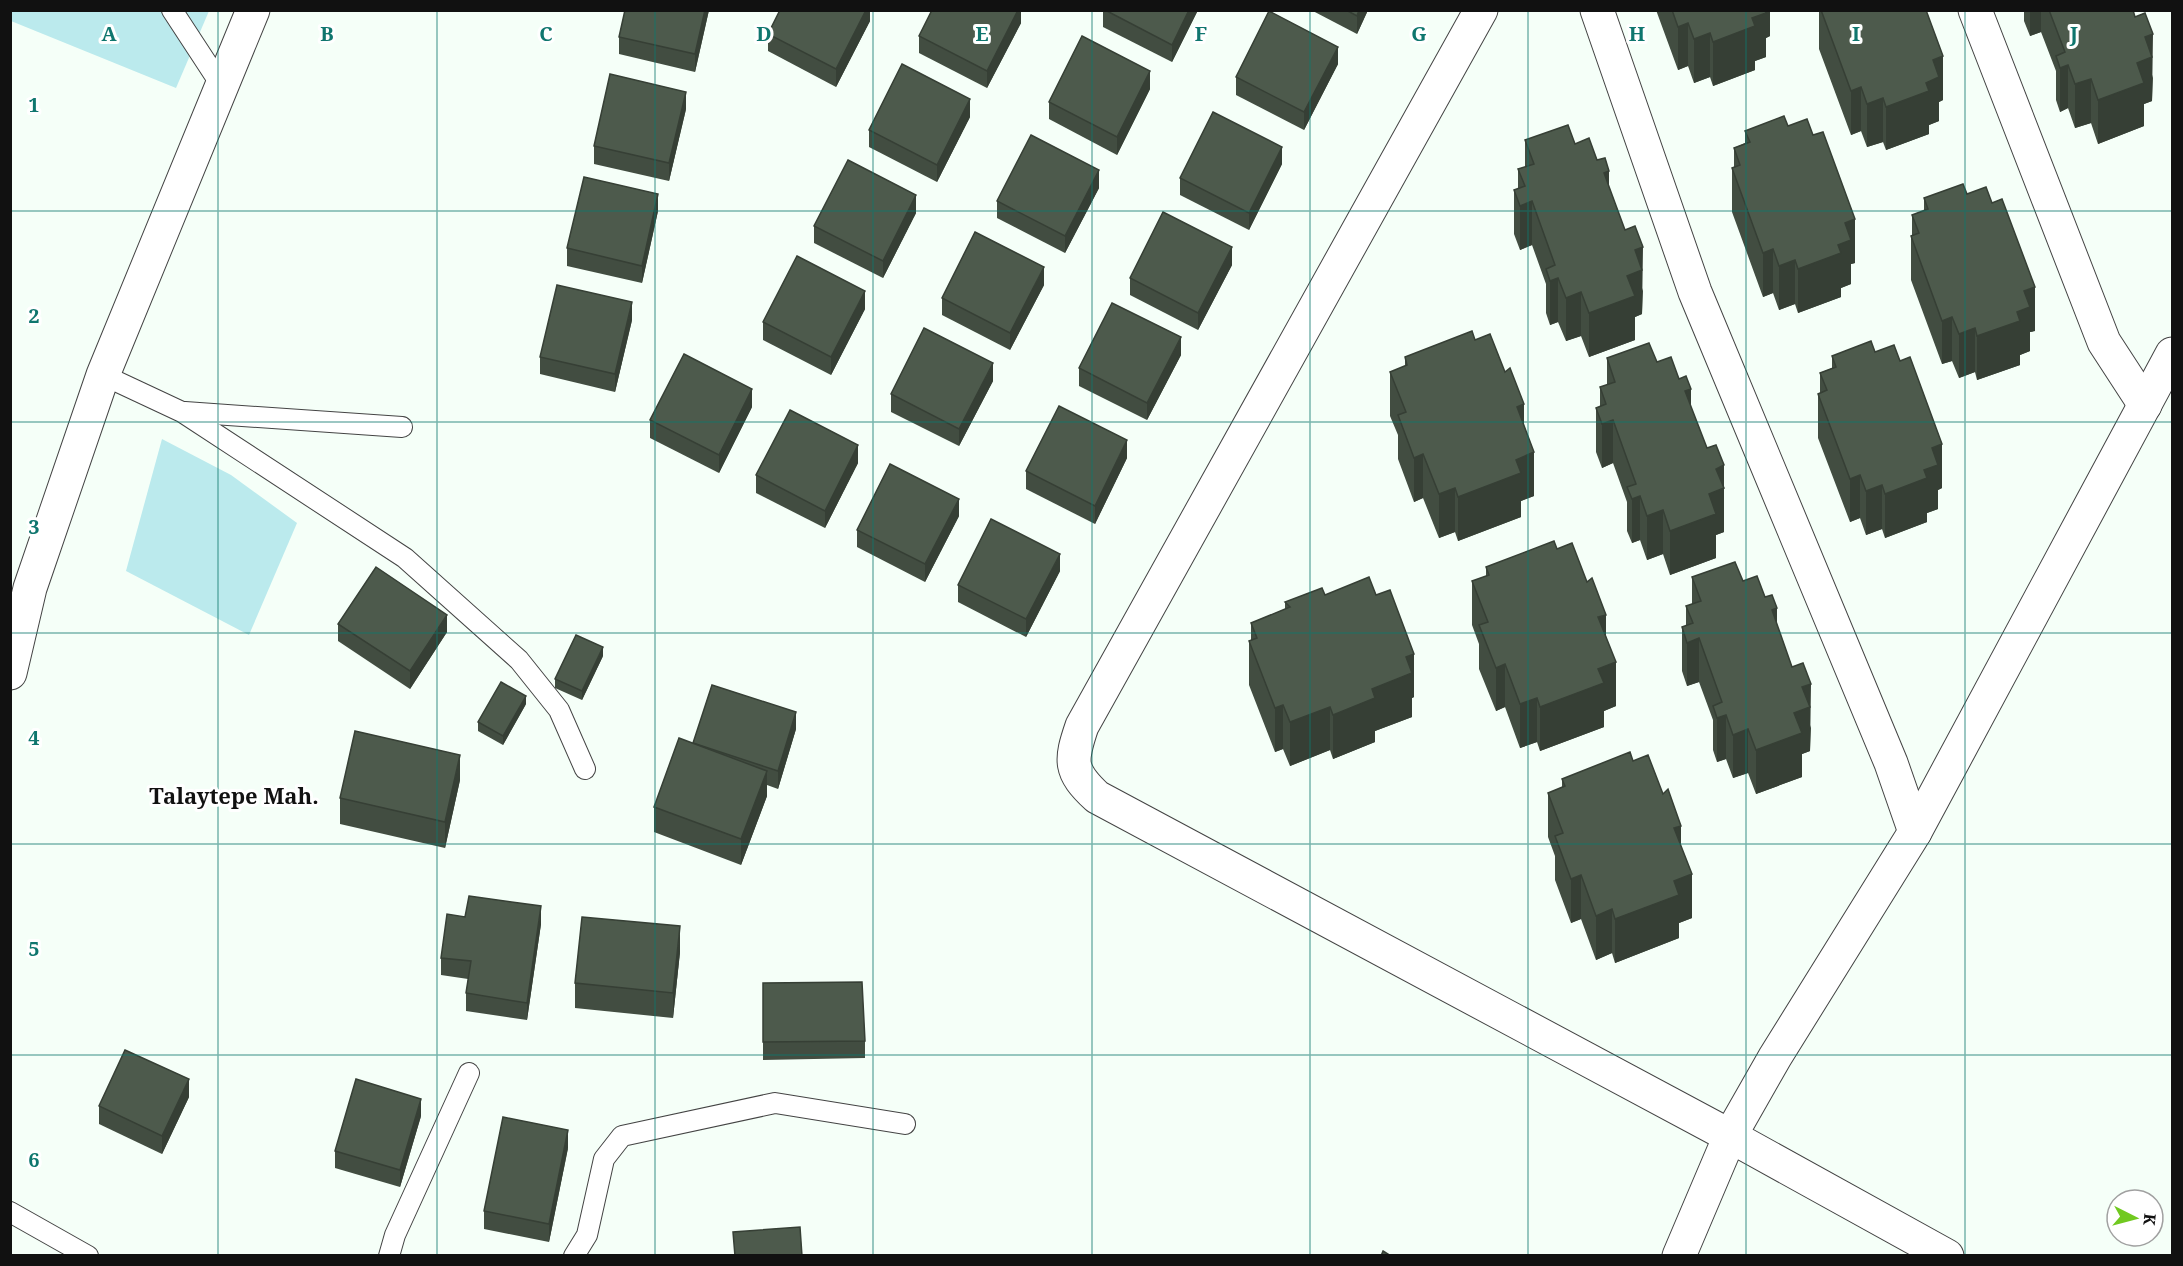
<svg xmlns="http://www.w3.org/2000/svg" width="2183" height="1266" font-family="'Noto Serif',serif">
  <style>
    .green { fill: #bbeaed }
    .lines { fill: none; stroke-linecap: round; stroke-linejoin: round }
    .service-casing { stroke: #444; stroke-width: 22 }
    .minor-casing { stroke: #444; stroke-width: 35 }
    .tertiary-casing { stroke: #444; stroke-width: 35 }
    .service { stroke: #fff; stroke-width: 20 }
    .minor { stroke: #fff; stroke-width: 33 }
    .tertiary { stroke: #fff; stroke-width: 33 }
    .wall { fill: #424d41 }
    .shaded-wall { fill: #363f35 }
    .building { fill: #4d5a4c; stroke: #363f35; stroke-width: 1.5 }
    .grid { fill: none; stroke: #0f766e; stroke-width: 1.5; stroke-opacity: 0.55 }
    .labels { text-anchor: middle; stroke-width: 6; stroke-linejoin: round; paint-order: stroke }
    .district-label { font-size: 22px; font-weight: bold; fill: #111; stroke: #fff }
    .grid-label { font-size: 20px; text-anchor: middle; font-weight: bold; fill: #0f766e; stroke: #fff; stroke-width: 6; stroke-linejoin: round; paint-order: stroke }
  </style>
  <rect width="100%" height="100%" fill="#f5fff8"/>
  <g class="green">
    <polygon points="10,11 209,11 176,88 11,21"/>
    <polygon points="162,439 231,475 297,523 249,635 126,571"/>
  </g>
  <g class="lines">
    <defs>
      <g id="service">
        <polyline points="172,10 223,88"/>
        <polyline points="103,375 182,412 405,558 519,660 559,710 585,769"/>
        <polyline points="185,412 402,427"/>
        <polyline points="10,1212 88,1256"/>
        <polyline points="389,1256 395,1235 469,1073"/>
        <polyline points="574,1256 587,1235 604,1159 622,1136 775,1103 905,1124"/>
      </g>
      <g id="minor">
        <path d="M1481 10 1082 726C1070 761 1069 771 1097 797L1730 1136 1775 1057 1915 832 2172 354"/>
        <polyline points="1597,10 1695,292 1891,763 1915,832"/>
        <polyline points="1975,10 2104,342 2145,405"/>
        <polyline points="1679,1256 1730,1136 1947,1256"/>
      </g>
      <polyline id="tertiary" points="10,673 30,588 103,375 253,10"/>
    </defs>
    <use href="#service" class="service-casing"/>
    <use href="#minor" class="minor-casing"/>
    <use href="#tertiary" class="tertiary-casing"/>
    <use href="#service" class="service"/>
    <use href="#minor" class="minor"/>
    <use href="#tertiary" class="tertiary"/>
  </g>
  <g class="wall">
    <polygon points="709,10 695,72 619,54 619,37"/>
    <polygon points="870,10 870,21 836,87 768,51 768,34"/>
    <polygon points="1021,10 1021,23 987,88 919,53 919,36"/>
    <polygon points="1103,10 1198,10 1172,62 1103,27"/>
    <polygon points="1311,10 1368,10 1357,34"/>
    <polygon points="1656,10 1770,10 1770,36 1766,38 1766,57 1755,61 1755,70 1713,86 1710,77 1694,83 1688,66 1678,70"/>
    <polygon points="1819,10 1926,10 1943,100 1939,102 1939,121 1929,125 1929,134 1886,150 1883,142 1867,147 1861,131 1851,135 1819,49"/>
    <polygon points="2024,10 2133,10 2153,78 2152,101 2144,104 2144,126 2098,144 2091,123 2075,128 2068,108 2060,112 2056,100 2056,71 2041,32 2030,36 2024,21"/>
    <polygon points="1338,64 1304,130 1236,95 1236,77"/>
    <polygon points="1150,89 1117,155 1049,119 1049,102"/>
    <polygon points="686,109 669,181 594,164 594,146"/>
    <polygon points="970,117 937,182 869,147 869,130"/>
    <polygon points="1788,126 1855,263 1851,264 1851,284 1841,288 1841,297 1798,313 1795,304 1779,310 1773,293 1763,297 1732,212 1732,168 1734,167 1734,148 1745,143 1745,131"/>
    <polygon points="1525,140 1575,144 1597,160 1609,187 1643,291 1642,314 1635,317 1635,340 1589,357 1581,336 1566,341 1558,322 1550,325 1546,313 1546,284 1532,245 1520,250 1514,234 1514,190 1518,189 1518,169 1525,167"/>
    <polygon points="1282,164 1249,230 1180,195 1180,178"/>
    <polygon points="1099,188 1065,253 997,218 997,201"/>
    <polygon points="1967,194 2035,331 2030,332 2030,351 2020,355 2020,365 1977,380 1975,372 1959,378 1952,361 1942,364 1911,280 1911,236 1912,235 1912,215 1924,211 1924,198"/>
    <polygon points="658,211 642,283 567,266 567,248"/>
    <polygon points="916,213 883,278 814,243 814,226"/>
    <polygon points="1232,265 1198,330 1130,295 1130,278"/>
    <polygon points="1044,285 1010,350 942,315 942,298"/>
    <polygon points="865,309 831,375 763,340 763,322"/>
    <polygon points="632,320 615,392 540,374 540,357"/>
    <polygon points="1475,340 1524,426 1534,496 1521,501 1521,517 1458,541 1455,532 1439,538 1423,498 1414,502 1398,459 1398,435 1390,416 1390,372 1405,366 1405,357"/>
    <polygon points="1875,352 1942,488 1938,490 1938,509 1927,513 1927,522 1885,538 1882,529 1866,535 1860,518 1850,522 1818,438 1818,394 1820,393 1820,373 1832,368 1832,356"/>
    <polygon points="1181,355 1147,420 1079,386 1079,368"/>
    <polygon points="1607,358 1657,362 1691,407 1724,509 1724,532 1716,535 1716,558 1670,575 1663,554 1647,560 1640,540 1632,543 1627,531 1627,502 1613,463 1602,468 1596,452 1596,408 1600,407 1600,387 1607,385"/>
    <polygon points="993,381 959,446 891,412 891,394"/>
    <polygon points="752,407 719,473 650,438 650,420"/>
    <polygon points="1127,458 1095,524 1026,489 1026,471"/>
    <polygon points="858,463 825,528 756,493 756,475"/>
    <polygon points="959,516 925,582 857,547 857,530"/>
    <polygon points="1557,549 1606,636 1616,706 1604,711 1604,727 1540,751 1537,742 1520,748 1505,707 1496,711 1479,669 1479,644 1472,625 1472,581 1486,576 1486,567"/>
    <polygon points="1060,571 1026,637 958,602 958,585"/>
    <polygon points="1692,577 1743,581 1765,597 1777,625 1811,728 1810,751 1802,754 1802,777 1756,794 1748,773 1733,778 1726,759 1717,762 1713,750 1713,720 1699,682 1687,686 1682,671 1682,627 1686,626 1686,606 1692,604"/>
    <polygon points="1325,595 1414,697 1412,698 1412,717 1375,731 1375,742 1333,759 1330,750 1290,766 1283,749 1275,752 1249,685 1249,641 1251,640 1251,623 1285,609 1285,602"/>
    <polygon points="338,624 447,632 410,689 338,641"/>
    <polygon points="603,656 582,700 555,688 555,679"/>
    <polygon points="526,704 503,745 478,731 478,722"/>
    <polygon points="796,729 778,789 767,785 767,796 741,865 654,832 654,807 693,743"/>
    <polygon points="1633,761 1681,847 1692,918 1679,923 1679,938 1615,963 1612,953 1596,960 1581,919 1571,923 1555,880 1555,856 1548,837 1548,793 1562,788 1562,779"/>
    <polygon points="460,780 445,848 340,824 340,798"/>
    <polygon points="465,917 541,924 527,1020 466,1011 466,993 468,979 441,975 441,958"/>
    <polygon points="680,952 673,1018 575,1008 575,983"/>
    <polygon points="763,983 865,1041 865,1058 763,1060"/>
    <polygon points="189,1097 162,1154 99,1124 99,1106"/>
    <polygon points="421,1116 400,1187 335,1168 335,1151"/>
    <polygon points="568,1148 549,1242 484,1229 484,1211"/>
  </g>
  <g class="shaded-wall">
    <polygon points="705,10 709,10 695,72 695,54"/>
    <polygon points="866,10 870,10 870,21 836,87 836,69"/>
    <polygon points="1018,10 1021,10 1021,23 987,88 987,71"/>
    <polygon points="1189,10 1198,10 1172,62 1172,45"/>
    <polygon points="1359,10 1368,10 1357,34 1357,16"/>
    <polygon points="1760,10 1770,10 1770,36 1766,38 1766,57 1755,61 1755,70 1713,86 1713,42 1752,18"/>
    <polygon points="2030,10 2041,10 2041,32 2030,36"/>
    <polygon points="1688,23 1688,66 1678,70 1678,27"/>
    <polygon points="1710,33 1710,77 1694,83 1694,39"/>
    <polygon points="2153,34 2152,101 2144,104 2144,126 2098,144 2098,100 2137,63 2145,37"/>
    <polygon points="1338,47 1338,64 1304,130 1304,112"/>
    <polygon points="1943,56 1943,100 1939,102 1939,121 1929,125 1929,134 1886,150 1886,107 1926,83 1933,60"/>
    <polygon points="2068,65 2068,108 2060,112 2060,68"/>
    <polygon points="1150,71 1150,89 1117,155 1117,137"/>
    <polygon points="2091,79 2091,123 2075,128 2075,84"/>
    <polygon points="1861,87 1861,131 1851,135 1851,91"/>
    <polygon points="686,92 686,109 669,181 669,163"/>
    <polygon points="1883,98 1883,142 1867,147 1867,104"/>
    <polygon points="970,99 970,117 937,182 937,165"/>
    <polygon points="1282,147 1282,164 1249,230 1249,213"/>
    <polygon points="1099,170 1099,188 1065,253 1065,236"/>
    <polygon points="1609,171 1609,215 1604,173"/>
    <polygon points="658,194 658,211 642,283 642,266"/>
    <polygon points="916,195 916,213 883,278 883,261"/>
    <polygon points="1532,201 1532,245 1520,250 1520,206"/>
    <polygon points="1855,219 1855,263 1851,264 1851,284 1841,288 1841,297 1798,313 1798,269 1845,223"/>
    <polygon points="1232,247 1232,265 1198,330 1198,313"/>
    <polygon points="1643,247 1642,314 1635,317 1635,340 1589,357 1589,313 1635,250"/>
    <polygon points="1773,249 1773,293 1763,297 1763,253"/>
    <polygon points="1795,260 1795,304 1779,310 1779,266"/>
    <polygon points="1044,267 1044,285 1010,350 1010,333"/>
    <polygon points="1558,278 1558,322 1550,325 1550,281"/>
    <polygon points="2035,287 2035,331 2030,332 2030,351 2020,355 2020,365 1977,380 1977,336 2017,312 2024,291"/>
    <polygon points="865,291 865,309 831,375 831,357"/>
    <polygon points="1581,292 1581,336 1566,341 1566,298"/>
    <polygon points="632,302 632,320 615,392 615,374"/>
    <polygon points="1952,317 1952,361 1942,364 1942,321"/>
    <polygon points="1975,328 1975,372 1959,378 1959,334"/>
    <polygon points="1181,337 1181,355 1147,420 1147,403"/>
    <polygon points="993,363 993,381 959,446 959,429"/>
    <polygon points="752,389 752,407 719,473 719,455"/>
    <polygon points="1691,389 1691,433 1685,391"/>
    <polygon points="1524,404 1524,448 1517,407"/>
    <polygon points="1613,420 1613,463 1602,468 1602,424"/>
    <polygon points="1127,440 1127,458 1095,524 1095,506"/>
    <polygon points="1942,444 1942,488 1938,490 1938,509 1927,513 1927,522 1885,538 1885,494 1924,470 1932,448"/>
    <polygon points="858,445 858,463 825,528 825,511"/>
    <polygon points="1534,452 1534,496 1521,501 1521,517 1458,541 1458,497 1516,460"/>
    <polygon points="1423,454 1423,498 1414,502 1414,458"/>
    <polygon points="1724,465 1724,532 1716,535 1716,558 1670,575 1670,531 1709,494 1716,469"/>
    <polygon points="1860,475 1860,518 1850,522 1850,479"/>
    <polygon points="1882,485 1882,529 1866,535 1866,491"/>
    <polygon points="1455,488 1455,532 1439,538 1439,494"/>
    <polygon points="1640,496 1640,540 1632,543 1632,499"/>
    <polygon points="959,499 959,516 925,582 925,564"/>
    <polygon points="1663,510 1663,554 1647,560 1647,516"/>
    <polygon points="1060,554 1060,571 1026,637 1026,619"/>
    <polygon points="1777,608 1777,652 1772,610"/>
    <polygon points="447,615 447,632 410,689 410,671"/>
    <polygon points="1606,615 1606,658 1598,617"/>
    <polygon points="1699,638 1699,682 1687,686 1687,643"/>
    <polygon points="603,647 603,656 582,700 582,691"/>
    <polygon points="1414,654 1414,697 1412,698 1412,717 1375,731 1375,742 1333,759 1333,715 1372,689 1406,657"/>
    <polygon points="1616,662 1616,706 1604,711 1604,727 1540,751 1540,707 1598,669"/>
    <polygon points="1505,664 1505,707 1496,711 1496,668"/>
    <polygon points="1811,684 1810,751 1802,754 1802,777 1756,794 1756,750 1794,713 1802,687"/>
    <polygon points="526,696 526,704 503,745 503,736"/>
    <polygon points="1537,698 1537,742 1520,748 1520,704"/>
    <polygon points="1283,705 1283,749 1275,752 1275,708"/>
    <polygon points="1330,707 1330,750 1290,766 1290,722"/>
    <polygon points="796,712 796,729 778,789 778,771"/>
    <polygon points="1726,715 1726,759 1717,762 1717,718"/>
    <polygon points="1748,729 1748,773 1733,778 1733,735"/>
    <polygon points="460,755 460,780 445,848 445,822"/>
    <polygon points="767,771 767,796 741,865 741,839"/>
    <polygon points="1681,826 1681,870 1674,828"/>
    <polygon points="1692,874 1692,918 1679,923 1679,938 1615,963 1615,919 1674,881"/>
    <polygon points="1581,875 1581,919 1571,923 1571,879"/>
    <polygon points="541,906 541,924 527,1020 527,1003"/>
    <polygon points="1612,909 1612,953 1596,960 1596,916"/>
    <polygon points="680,926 680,952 673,1018 673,993"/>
    <polygon points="189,1079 189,1097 162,1154 162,1136"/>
    <polygon points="421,1099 421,1116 400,1187 400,1170"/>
    <polygon points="568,1130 568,1148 549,1242 549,1224"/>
  </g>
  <g class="building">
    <polygon points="625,10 705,10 695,54 619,37"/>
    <polygon points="780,10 866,10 836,69 768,34"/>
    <polygon points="932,10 1018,10 987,71 919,36"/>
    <polygon points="1105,10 1189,10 1172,45"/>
    <polygon points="1346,10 1359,10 1357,16"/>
    <polygon points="1672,10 1765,10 1766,13 1752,18 1755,26 1713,42 1710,33 1694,39 1688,23 1678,27"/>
    <polygon points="1821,10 1926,10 1943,56 1933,60 1939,77 1926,83 1929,91 1886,107 1883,98 1867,104 1861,87 1851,91"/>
    <polygon points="2049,10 2133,10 2135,17 2145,13 2153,34 2145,37 2152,57 2137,63 2144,83 2098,100 2091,79 2075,84 2068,65 2060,68 2056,56 2065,52"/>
    <polygon points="1269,11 1338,47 1304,112 1236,77"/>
    <polygon points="1082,36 1150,71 1117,137 1049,102"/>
    <polygon points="902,64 970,99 937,165 869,130"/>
    <polygon points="610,74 686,92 669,163 594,146"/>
    <polygon points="1213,112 1282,147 1249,213 1180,178"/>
    <polygon points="1784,116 1788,126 1807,119 1813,135 1823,132 1855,219 1845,223 1851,240 1838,245 1841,253 1798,269 1795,260 1779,266 1773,249 1763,253 1732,168 1740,165 1734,148 1750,142 1745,131"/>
    <polygon points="1568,125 1575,144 1589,138 1597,160 1605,158 1609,171 1604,173 1625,230 1635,226 1643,247 1635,250 1642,270 1627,276 1635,296 1589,313 1581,292 1566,298 1558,278 1550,281 1546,269 1555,265 1532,201 1520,206 1514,190 1525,186 1518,169 1534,164 1525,140"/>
    <polygon points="1031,135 1099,170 1065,236 997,201"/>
    <polygon points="848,160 916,195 883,261 814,226"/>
    <polygon points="584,177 658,194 642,266 567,248"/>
    <polygon points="1963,184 1967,194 1986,187 1992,203 2002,199 2035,287 2024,291 2030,307 2017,312 2020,321 1977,336 1975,328 1959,334 1952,317 1942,321 1911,236 1919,233 1912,215 1928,209 1924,198"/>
    <polygon points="1163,212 1232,247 1198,313 1130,278"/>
    <polygon points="975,232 1044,267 1010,333 942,298"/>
    <polygon points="797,256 865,291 831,357 763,322"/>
    <polygon points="557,285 632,302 615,374 540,357"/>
    <polygon points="1112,303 1181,337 1147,403 1079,368"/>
    <polygon points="924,328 993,363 959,429 891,394"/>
    <polygon points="1472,331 1475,340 1490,334 1505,372 1510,368 1524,404 1517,407 1534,452 1516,460 1521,473 1458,497 1455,488 1439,494 1423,454 1414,458 1398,415 1406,412 1390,372 1407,365 1405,357"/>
    <polygon points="1871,341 1875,352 1894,345 1900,361 1910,357 1942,444 1932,448 1938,465 1924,470 1927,478 1885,494 1882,485 1866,491 1860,475 1850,479 1818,394 1827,390 1820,373 1836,367 1832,356"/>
    <polygon points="1649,343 1657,362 1671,357 1679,379 1686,376 1691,389 1685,391 1707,448 1716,445 1724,465 1716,469 1724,488 1709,494 1716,514 1670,531 1663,510 1647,516 1640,496 1632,499 1627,487 1636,484 1613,420 1602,424 1596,408 1606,404 1600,387 1615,382 1607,358"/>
    <polygon points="684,354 752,389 719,455 650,420"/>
    <polygon points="1059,406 1127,440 1095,506 1026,471"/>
    <polygon points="790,410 858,445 825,511 756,475"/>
    <polygon points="890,464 959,499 925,564 857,530"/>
    <polygon points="991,519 1060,554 1026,619 958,585"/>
    <polygon points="1554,541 1557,549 1572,543 1587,582 1592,578 1606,615 1598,617 1616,662 1598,669 1604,683 1540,707 1537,698 1520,704 1505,664 1496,668 1479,625 1488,622 1472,581 1489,575 1486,567"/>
    <polygon points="1735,562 1743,581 1757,576 1765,597 1772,595 1777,608 1772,610 1792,667 1803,663 1811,684 1802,687 1810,707 1794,713 1802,733 1756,750 1748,729 1733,735 1726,715 1717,718 1713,706 1722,702 1699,638 1687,643 1682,627 1693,623 1686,606 1701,601 1692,577"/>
    <polygon points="376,567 447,615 410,671 338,624"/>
    <polygon points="1369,577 1376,595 1390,590 1414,654 1406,657 1412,673 1372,689 1375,698 1333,715 1330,707 1290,722 1283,705 1275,708 1249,641 1257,638 1251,623 1290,607 1285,602 1322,588 1325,595"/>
    <polygon points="576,635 603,647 582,691 555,679"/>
    <polygon points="501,682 526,696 503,736 478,722"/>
    <polygon points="712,685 796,712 778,771 693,743"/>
    <polygon points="355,731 460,755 445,822 340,798"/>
    <polygon points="679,738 767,771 741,839 654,807"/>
    <polygon points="1630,752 1633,761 1648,755 1663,794 1668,789 1681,826 1674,828 1692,874 1674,881 1679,895 1615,919 1612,909 1596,916 1581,875 1571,879 1555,836 1563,833 1548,793 1565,786 1562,779"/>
    <polygon points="469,896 541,906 527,1003 466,993 471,961 441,958 447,914 465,917"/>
    <polygon points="582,917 680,926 673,993 575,983"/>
    <polygon points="862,982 865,1041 763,1042 763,983"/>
    <polygon points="125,1050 189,1079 162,1136 99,1106"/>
    <polygon points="356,1079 421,1099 400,1170 335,1151"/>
    <polygon points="503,1117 568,1130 549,1224 484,1211"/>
    <polygon points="800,1227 802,1256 735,1256 733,1232"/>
    <polygon points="1383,1251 1391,1256 1381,1256"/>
  </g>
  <path class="grid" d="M218 10V1256M437 10V1256M655 10V1256M873 10V1256M1092 10V1256M1310 10V1256M1528 10V1256M1746 10V1256M1965 10V1256M10 211H2172M10 422H2172M10 633H2172M10 844H2172M10 1055H2172"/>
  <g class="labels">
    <g class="district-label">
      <text x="234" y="804">Talaytepe Mah.</text>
    </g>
  </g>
  <g class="grid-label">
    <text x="109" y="41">A</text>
    <text x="327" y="41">B</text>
    <text x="546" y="41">C</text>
    <text x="764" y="41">D</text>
    <text x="982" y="41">E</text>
    <text x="1201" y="41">F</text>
    <text x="1419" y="41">G</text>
    <text x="1637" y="41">H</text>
    <text x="1856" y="41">I</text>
    <text x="2074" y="41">J</text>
    <text x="34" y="112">1</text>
    <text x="34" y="323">2</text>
    <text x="34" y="534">3</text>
    <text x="34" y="745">4</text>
    <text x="34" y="956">5</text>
    <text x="34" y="1167">6</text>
  </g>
  <rect width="2183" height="1266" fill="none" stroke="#111111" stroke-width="24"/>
  <g transform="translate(2135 1218) rotate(96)"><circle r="28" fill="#ffffff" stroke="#a0a0a0" stroke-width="1.5"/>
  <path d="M0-4.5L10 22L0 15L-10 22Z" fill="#71c920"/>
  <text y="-9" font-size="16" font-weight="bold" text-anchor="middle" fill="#111111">K</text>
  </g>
</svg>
